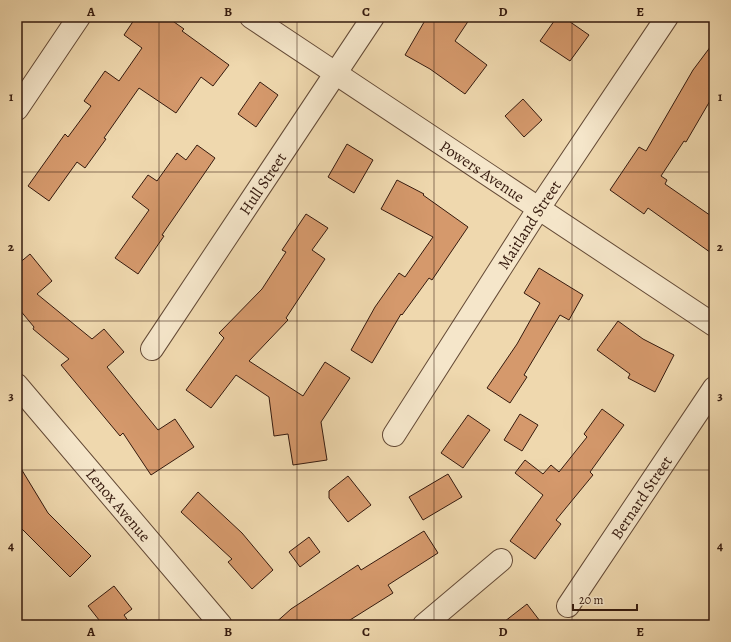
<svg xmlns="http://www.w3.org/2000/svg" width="731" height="642" font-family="Alegreya,serif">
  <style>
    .building { fill: #d5996c; stroke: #351a0e }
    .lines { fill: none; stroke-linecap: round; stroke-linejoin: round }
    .minor-casing { stroke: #644a36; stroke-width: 24 }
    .minor { stroke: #f5e6ca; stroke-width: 22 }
    .grid { fill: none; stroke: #351a0e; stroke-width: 1; stroke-opacity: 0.55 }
    .labels { text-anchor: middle; stroke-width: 3.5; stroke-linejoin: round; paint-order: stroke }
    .street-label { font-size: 16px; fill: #351a0e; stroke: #f5e6ca }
    .neatline { fill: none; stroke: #351a0e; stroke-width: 1.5 }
    .grid-label { font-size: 13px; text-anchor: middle; font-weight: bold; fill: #351a0e }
  </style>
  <rect width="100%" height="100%" fill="#efd8ae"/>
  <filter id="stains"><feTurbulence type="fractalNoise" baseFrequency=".005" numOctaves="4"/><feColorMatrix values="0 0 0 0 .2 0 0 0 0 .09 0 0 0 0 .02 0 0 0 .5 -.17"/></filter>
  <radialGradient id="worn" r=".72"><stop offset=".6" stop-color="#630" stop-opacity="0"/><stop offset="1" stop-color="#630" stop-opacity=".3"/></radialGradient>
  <g class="building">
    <polygon points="136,17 167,17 184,29 182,31 229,65 213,86 201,77 176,113 139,88 104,138 106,139 85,168 77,162 49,201 28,186 65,134 68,137 91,106 84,101 105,71 119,81 142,48 124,35"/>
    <polygon points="427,17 471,17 455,41 487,65 465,94 430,69 405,55"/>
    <polygon points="557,17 563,17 589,35 570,61 540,41"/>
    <polygon points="714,42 714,94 686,142 684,141 661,176 667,180 665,184 714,218 714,255 648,208 644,214 610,190 639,147 646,151 693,70"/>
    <polygon points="260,82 278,95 256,127 238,114"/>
    <polygon points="523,99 542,120 524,137 505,116"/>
    <polygon points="347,144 373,160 354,193 328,177"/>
    <polygon points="197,145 215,158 162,235 164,236 138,274 115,258 149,210 132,197 148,175 157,181 177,153 186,160"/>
    <polygon points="397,180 424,194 423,195 468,227 432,280 429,278 402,315 401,314 372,363 351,350 375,307 399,273 405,277 433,237 381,209"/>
    <polygon points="306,214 328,228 312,250 325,259 286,318 288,320 249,361 303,396 325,362 350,378 321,422 327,460 293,465 288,434 274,436 269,397 236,375 211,408 186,390 224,338 219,333 262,289 286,252 282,250"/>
    <polygon points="30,254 52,281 37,294 92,339 104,329 124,352 107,367 158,430 175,419 194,447 151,475 123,433 120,436 61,365 69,359 33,329 34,327 19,309 17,310 17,265"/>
    <polygon points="539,268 583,295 569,320 560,315 524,375 527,377 510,403 487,388 517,344 540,303 524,293"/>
    <polygon points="618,321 643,339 674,355 655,392 628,378 630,374 597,350"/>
    <polygon points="602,409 624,425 590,472 593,475 556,520 561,524 535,559 510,541 543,495 515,473 525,460 543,474 551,465 559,472 587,437 584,434"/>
    <polygon points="520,414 538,425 522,451 504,440"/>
    <polygon points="468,415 490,430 463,468 441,453"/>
    <polygon points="17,462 48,513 91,556 70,577 17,524"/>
    <polygon points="448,474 462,497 423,520 409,497"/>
    <polygon points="348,476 371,505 348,522 329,498 329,491"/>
    <polygon points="198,492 242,533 273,570 252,589 228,562 232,559 181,512"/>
    <polygon points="424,531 438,553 388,585 393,593 342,625 273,625 291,609 358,565 361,570"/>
    <polygon points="309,537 320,552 300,567 289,552"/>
    <polygon points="114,586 132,609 124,615 131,625 103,625 88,606"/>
    <polygon points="527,604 543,625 500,625"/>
  </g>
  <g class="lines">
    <defs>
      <g id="minor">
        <path id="s1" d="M251 17 714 325"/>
        <polyline points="17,109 79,17"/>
        <path id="s2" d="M152 349 373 17"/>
        <path id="s3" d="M17 385 221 625"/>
        <path id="s4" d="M394 435 539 208 667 17"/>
        <path id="s5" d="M568 606 714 388"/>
        <polyline points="424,625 501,560"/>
      </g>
    </defs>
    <use href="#minor" class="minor-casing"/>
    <use href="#minor" class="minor"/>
  </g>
  <path class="grid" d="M159 17V625M297 17V625M434 17V625M572 17V625M17 172H714M17 321H714M17 470H714"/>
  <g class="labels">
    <g class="street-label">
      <text dy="6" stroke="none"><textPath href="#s1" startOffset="278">Powers Avenue</textPath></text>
      <text dy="6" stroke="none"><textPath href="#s2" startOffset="199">Hull Street</textPath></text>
      <text dy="6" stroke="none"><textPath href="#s4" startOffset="250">Maitland Street</textPath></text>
      <text dy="6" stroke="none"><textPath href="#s5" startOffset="131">Bernard Street</textPath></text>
      <text dy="6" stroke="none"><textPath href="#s3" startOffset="157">Lenox Avenue</textPath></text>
    </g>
  </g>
  <rect width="731" height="642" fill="none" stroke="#efd8ae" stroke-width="44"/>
  <path d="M573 604v6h64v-6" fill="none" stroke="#351a0e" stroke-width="2"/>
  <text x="579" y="604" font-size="12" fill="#351a0e" stroke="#f5e6ca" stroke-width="3" paint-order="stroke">20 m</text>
  <rect x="22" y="22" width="687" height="598" class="neatline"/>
  <g class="grid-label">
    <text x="91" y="16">A</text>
    <text x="228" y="16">B</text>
    <text x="366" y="16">C</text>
    <text x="503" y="16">D</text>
    <text x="640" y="16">E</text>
    <text x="11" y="101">1</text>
    <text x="720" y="101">1</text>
    <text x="11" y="251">2</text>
    <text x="720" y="251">2</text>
    <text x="11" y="400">3</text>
    <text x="720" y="400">3</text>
    <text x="11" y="550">4</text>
    <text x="720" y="550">4</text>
    <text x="91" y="636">A</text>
    <text x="228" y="636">B</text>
    <text x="366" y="636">C</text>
    <text x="503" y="636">D</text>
    <text x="640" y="636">E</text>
  </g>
  <rect width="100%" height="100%" filter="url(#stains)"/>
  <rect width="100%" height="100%" fill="url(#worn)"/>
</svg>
